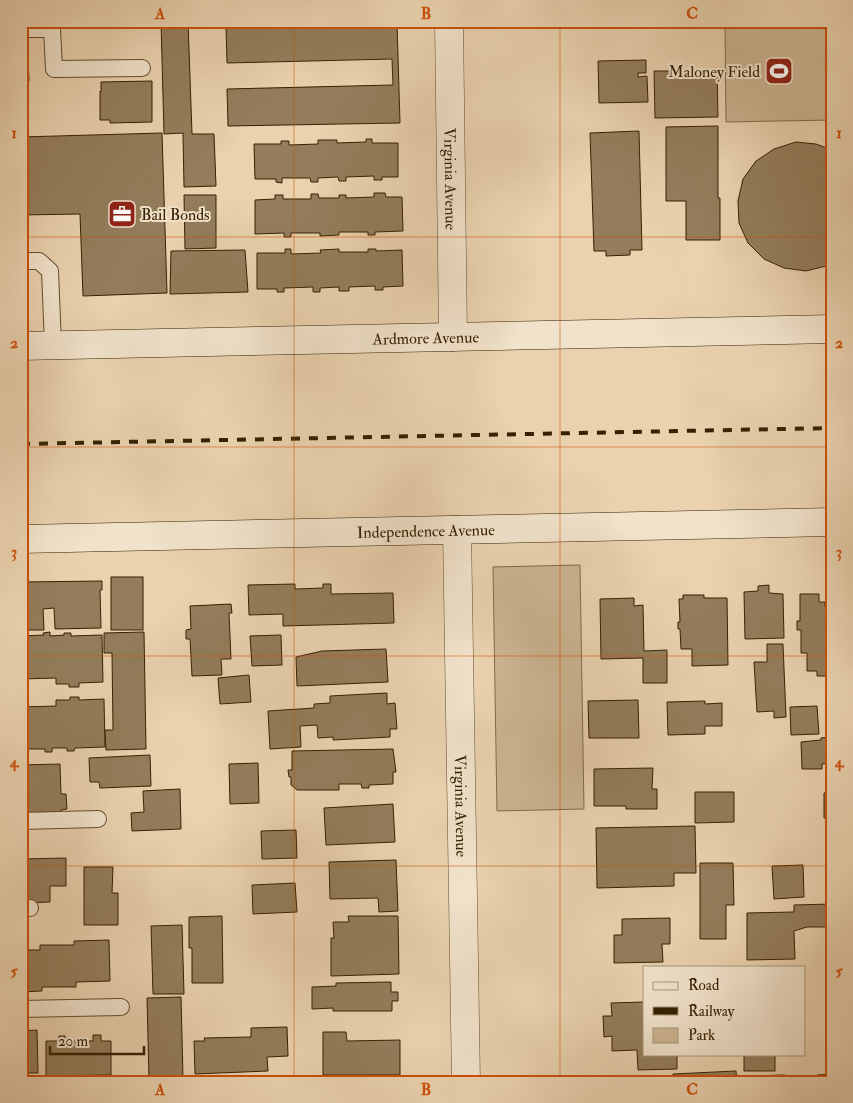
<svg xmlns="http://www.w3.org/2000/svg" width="853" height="1103" font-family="'IM FELL Double Pica',serif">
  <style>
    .green { fill: #cbb491; stroke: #806a49 }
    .building { fill: #937d5b; stroke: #352101 }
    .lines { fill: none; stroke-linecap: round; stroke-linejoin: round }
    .lane-casing { stroke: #624d2c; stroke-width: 18 }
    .street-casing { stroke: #624d2c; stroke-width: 29 }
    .secondary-casing { stroke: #352101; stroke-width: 29 }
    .lane { stroke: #f1e2cb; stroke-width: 16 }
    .street { stroke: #f1e2cb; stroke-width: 28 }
    .secondary { stroke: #f1e2cb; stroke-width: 28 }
    .rail { stroke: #352101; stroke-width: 4; stroke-dasharray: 9 9; stroke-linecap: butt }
    .grid { fill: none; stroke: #cd510a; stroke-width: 1; stroke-opacity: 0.55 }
    .labels { text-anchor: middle; stroke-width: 4; stroke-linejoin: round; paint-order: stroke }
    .poi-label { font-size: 16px; fill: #352101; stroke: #f1e2cb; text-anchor: end }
    .street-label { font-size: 16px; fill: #352101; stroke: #f1e2cb }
    .neatline { fill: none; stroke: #cd510a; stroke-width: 2 }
    .grid-label { font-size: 16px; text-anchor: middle; font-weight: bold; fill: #cd510a }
  </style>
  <rect width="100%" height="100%" fill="#ead2af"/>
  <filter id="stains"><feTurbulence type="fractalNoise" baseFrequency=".004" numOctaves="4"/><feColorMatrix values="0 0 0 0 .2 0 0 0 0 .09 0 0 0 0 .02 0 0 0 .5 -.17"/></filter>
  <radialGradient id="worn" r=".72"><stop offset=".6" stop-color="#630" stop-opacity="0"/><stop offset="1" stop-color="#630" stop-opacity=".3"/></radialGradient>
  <g class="green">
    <polygon points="725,21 832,21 832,120 726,122"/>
    <polygon points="580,565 584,809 497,811 493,567"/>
  </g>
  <g class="building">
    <polygon points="161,21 188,21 192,134 214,134 216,186 184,187 183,133 164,134"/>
    <polygon points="397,22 400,123 228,126 227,89 393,85 392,59 227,63 226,26"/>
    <polygon points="21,35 27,35 29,81 21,82"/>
    <polygon points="646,60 646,73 638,73 638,77 647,76 648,102 599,103 598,61"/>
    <polygon points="654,71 717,71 718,117 655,118"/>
    <polygon points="152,81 152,122 110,123 110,120 100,120 100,91 101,92 101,82"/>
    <polygon points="718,126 718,198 720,198 720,240 686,240 686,201 666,201 666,127"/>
    <polygon points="639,131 642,250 630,250 630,255 606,256 606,251 594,251 590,133"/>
    <polygon points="162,133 167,293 83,296 80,214 21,215 21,137"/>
    <polygon points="366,139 372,139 372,143 398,143 398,177 382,177 382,180 374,180 374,176 346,177 346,181 339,181 338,177 318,178 318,182 311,182 310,178 282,178 282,183 276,182 276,179 255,179 254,144 281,144 281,141 289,141 289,145 318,144 318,140 337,140 337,143 366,142"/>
    <polygon points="796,142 816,144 832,150 832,263 826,266 806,271 784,268 764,259 748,243 739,223 738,201 743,179 756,161 774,149"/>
    <polygon points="374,193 385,193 386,197 402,197 403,231 375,232 375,235 368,235 368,232 339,232 339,235 320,236 320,233 291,233 291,237 284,237 284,233 255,234 255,200 275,199 275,195 283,195 283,199 311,199 311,194 318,194 319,198 339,198 339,195 346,195 346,198 374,197"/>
    <polygon points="184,195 216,195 216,248 185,249"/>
    <polygon points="285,249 291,249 291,254 321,253 320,250 339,249 339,252 368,252 368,249 376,249 376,251 402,250 403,286 383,287 383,290 375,290 375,286 349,287 349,291 339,291 339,287 320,288 320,292 313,292 313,287 284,288 284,292 277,292 277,289 257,289 257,253 285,253"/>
    <polygon points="245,250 248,292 170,294 171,251"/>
    <rect x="111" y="577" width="32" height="53"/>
    <polygon points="102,581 102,590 100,590 101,628 55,629 54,608 43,609 44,630 21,630 21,582"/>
    <polygon points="295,584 295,589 323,588 323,584 331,584 331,594 393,593 394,623 283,626 283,614 249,615 248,585"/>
    <polygon points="769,585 769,593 783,594 784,638 745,639 744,592 758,591 758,586"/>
    <polygon points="800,594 819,594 819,602 825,602 825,607 832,607 832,676 817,676 817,671 807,671 807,653 801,653 801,630 797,630 797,621 800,621"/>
    <polygon points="683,595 704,595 704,598 727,598 728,665 692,666 692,649 681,649 680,629 678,629 678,622 680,622 679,599 683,599"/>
    <polygon points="634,598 634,606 643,605 644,651 667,650 667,683 643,683 643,658 601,659 600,599"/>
    <polygon points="231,604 232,613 229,613 231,659 221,659 222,675 192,676 190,639 186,639 186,630 191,629 190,606"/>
    <polygon points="50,632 50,636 64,635 64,633 71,633 71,636 102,635 103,682 79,683 79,687 69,687 69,684 56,684 56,678 21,679 21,636 44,635 43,633"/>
    <polygon points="144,632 146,749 106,750 105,730 113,730 112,653 104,653 104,633"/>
    <polygon points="281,635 282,665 252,666 250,636"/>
    <polygon points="767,644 783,644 786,717 774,718 774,711 757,712 754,662 767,662"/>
    <polygon points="386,649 388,682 297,686 296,657 322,651"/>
    <polygon points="249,675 251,702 220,704 218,678"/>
    <polygon points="387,693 387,704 395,703 397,729 390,729 390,737 333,740 333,737 318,738 317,725 300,726 301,747 270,749 268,711 314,708 314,704 330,703 330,696"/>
    <polygon points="70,697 79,697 79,700 104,699 105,747 75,748 74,751 67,751 67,748 52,748 52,752 45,752 45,749 21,749 21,707 56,706 56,700 70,700"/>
    <polygon points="638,700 639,738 589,738 588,701"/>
    <polygon points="705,701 705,704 722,703 722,726 705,726 705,734 668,735 667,702"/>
    <polygon points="817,706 819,734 791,735 790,707"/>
    <polygon points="832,737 832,763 822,764 822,769 802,769 801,742 821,740 821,738"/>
    <polygon points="393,749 396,772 393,772 393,784 369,785 369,788 362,788 361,784 339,784 339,790 297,790 291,785 291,777 289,777 288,770 292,770 292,751"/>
    <polygon points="150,755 151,786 100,788 99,782 90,782 89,758"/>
    <polygon points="258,763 259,803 230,804 229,764"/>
    <polygon points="60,764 61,794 66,794 67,809 61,810 61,812 21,814 21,765"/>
    <polygon points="653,768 652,789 657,789 657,809 626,809 626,806 594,806 594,769"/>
    <polygon points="180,789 181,829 132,831 131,813 144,812 143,791"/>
    <polygon points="695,792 734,792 734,822 695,823"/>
    <polygon points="832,792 832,818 824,818 824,793"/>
    <polygon points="393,804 395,842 326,845 324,808"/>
    <polygon points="695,826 696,873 674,873 674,886 597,888 596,828"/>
    <polygon points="296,830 297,858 262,859 261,831"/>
    <polygon points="66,858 66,886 50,886 50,902 21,903 21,859"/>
    <polygon points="396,860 398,911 379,912 378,898 330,899 329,862"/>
    <polygon points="700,863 733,863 734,905 726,905 726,939 700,939"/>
    <polygon points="803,865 804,897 774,899 772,866"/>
    <polygon points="84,867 113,867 112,893 118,893 118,925 84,925"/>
    <polygon points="295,883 297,912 253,914 252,885"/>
    <polygon points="832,904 832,927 807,927 794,931 795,959 747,960 747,913 794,912 794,905"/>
    <polygon points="222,916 223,983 192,983 192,948 189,948 189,917"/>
    <polygon points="348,916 398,916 399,974 331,976 331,938 334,938 333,922 349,922"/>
    <polygon points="670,918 670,944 662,944 663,962 614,963 614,935 622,935 622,919"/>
    <polygon points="182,925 184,994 153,994 151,926"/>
    <polygon points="109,940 110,981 76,982 76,987 42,987 42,991 21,992 21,950 40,950 40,945 74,945 74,941"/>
    <polygon points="391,982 391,992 398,992 398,1001 392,1001 392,1011 333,1011 333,1008 312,1009 312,987 336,986 336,983"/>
    <polygon points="181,997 183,1078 149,1079 147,998"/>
    <polygon points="644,1002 644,1054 677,1054 677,1069 638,1070 637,1050 612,1051 612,1036 604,1037 603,1016 612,1016 611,1003"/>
    <polygon points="287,1027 288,1056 267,1057 268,1071 195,1074 194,1041 205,1041 204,1038 251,1037 251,1028"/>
    <polygon points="37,1030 38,1073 21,1073 21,1031"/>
    <polygon points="323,1032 346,1032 347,1041 400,1040 400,1075 323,1075"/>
    <polygon points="93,1035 101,1035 101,1041 111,1041 111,1075 46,1076 46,1041 59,1041 59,1036 65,1036 65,1041 93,1041"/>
    <rect x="744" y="1054" width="31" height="17"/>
    <polygon points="736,1071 737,1082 673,1082 673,1074"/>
    <polygon points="832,1074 832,1082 817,1082 817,1075"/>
    <polygon points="785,1075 785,1082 748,1082 748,1076"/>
  </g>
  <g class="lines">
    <defs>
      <g id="lane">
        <polyline points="21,29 52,29 54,69 142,68"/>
        <polyline points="21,261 39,261 50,271 53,345"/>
        <polyline points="21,821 98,819"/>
        <polyline points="21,908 30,908"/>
        <polyline points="21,1009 121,1007"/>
      </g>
      <g id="street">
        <path id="s1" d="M449 21 453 337"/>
        <path id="s2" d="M457 530 466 1082"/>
      </g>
      <g id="secondary">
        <path id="s3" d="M21 346 832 329"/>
        <path id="s4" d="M21 539 832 522"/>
      </g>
    </defs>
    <use href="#lane" class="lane-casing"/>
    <use href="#street" class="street-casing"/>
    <use href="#secondary" class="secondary-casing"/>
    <use href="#lane" class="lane"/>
    <use href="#street" class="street"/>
    <use href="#secondary" class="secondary"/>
    <polyline class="rail" points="21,444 832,428"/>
  </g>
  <path class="grid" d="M294 21V1082M560 21V1082M21 237H832M21 447H832M21 656H832M21 866H832"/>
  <defs>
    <symbol id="stadium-square" viewBox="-11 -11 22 22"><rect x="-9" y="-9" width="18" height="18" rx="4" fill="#8f2418" stroke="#f1e2cb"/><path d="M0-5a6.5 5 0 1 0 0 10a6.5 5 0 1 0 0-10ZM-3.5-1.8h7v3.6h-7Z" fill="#fff"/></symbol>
    <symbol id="office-square" viewBox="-11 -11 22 22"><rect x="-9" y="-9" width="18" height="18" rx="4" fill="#8f2418" stroke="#f1e2cb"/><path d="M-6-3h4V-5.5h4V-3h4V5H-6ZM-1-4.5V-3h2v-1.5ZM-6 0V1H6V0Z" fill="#fff"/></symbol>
  </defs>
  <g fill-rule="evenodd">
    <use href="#stadium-square" x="763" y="55" width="32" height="32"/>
    <use href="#office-square" x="106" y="198" width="32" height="32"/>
  </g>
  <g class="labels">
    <g class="poi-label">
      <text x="760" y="77">Maloney Field</text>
      <text x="141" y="220" text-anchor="start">Bail Bonds</text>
    </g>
    <g class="street-label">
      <text dy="6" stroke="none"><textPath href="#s1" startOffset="158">Virginia Avenue</textPath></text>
      <text dy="6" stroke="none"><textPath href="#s3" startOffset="405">Ardmore Avenue</textPath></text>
      <text dy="6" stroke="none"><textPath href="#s4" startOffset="405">Independence Avenue</textPath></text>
      <text dy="6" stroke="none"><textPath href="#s2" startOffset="276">Virginia Avenue</textPath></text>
    </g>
  </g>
  <rect width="853" height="1103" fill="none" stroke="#ead2af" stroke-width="55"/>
  <rect x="643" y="966" width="162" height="90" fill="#f1e2cb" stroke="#a6957a"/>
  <rect x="653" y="982" width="25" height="8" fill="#f1e2cb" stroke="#a6957a"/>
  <text x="688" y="990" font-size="15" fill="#352101">Road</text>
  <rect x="653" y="1007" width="25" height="8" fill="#352101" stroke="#a6957a"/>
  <text x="688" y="1016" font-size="15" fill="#352101">Railway</text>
  <rect x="653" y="1028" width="25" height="15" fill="#cbb491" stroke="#a6957a"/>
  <text x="688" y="1040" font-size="15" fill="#352101">Park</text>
  <path d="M50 1046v8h94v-8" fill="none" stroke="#352101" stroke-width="2.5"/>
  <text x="58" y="1046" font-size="15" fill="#352101" stroke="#f1e2cb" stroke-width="4" paint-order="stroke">20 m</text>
  <rect x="28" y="28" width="798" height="1048" class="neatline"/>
  <g class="grid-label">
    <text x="160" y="19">A</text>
    <text x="426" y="19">B</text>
    <text x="692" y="19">C</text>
    <text x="14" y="138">1</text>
    <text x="839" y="138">1</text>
    <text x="14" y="348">2</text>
    <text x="839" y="348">2</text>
    <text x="14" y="557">3</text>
    <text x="839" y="557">3</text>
    <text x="14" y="767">4</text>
    <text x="839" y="767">4</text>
    <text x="14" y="976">5</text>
    <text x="839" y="976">5</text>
    <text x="160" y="1095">A</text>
    <text x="426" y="1095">B</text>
    <text x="692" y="1095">C</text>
  </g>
  <rect width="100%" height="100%" filter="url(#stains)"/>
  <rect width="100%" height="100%" fill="url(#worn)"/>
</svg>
